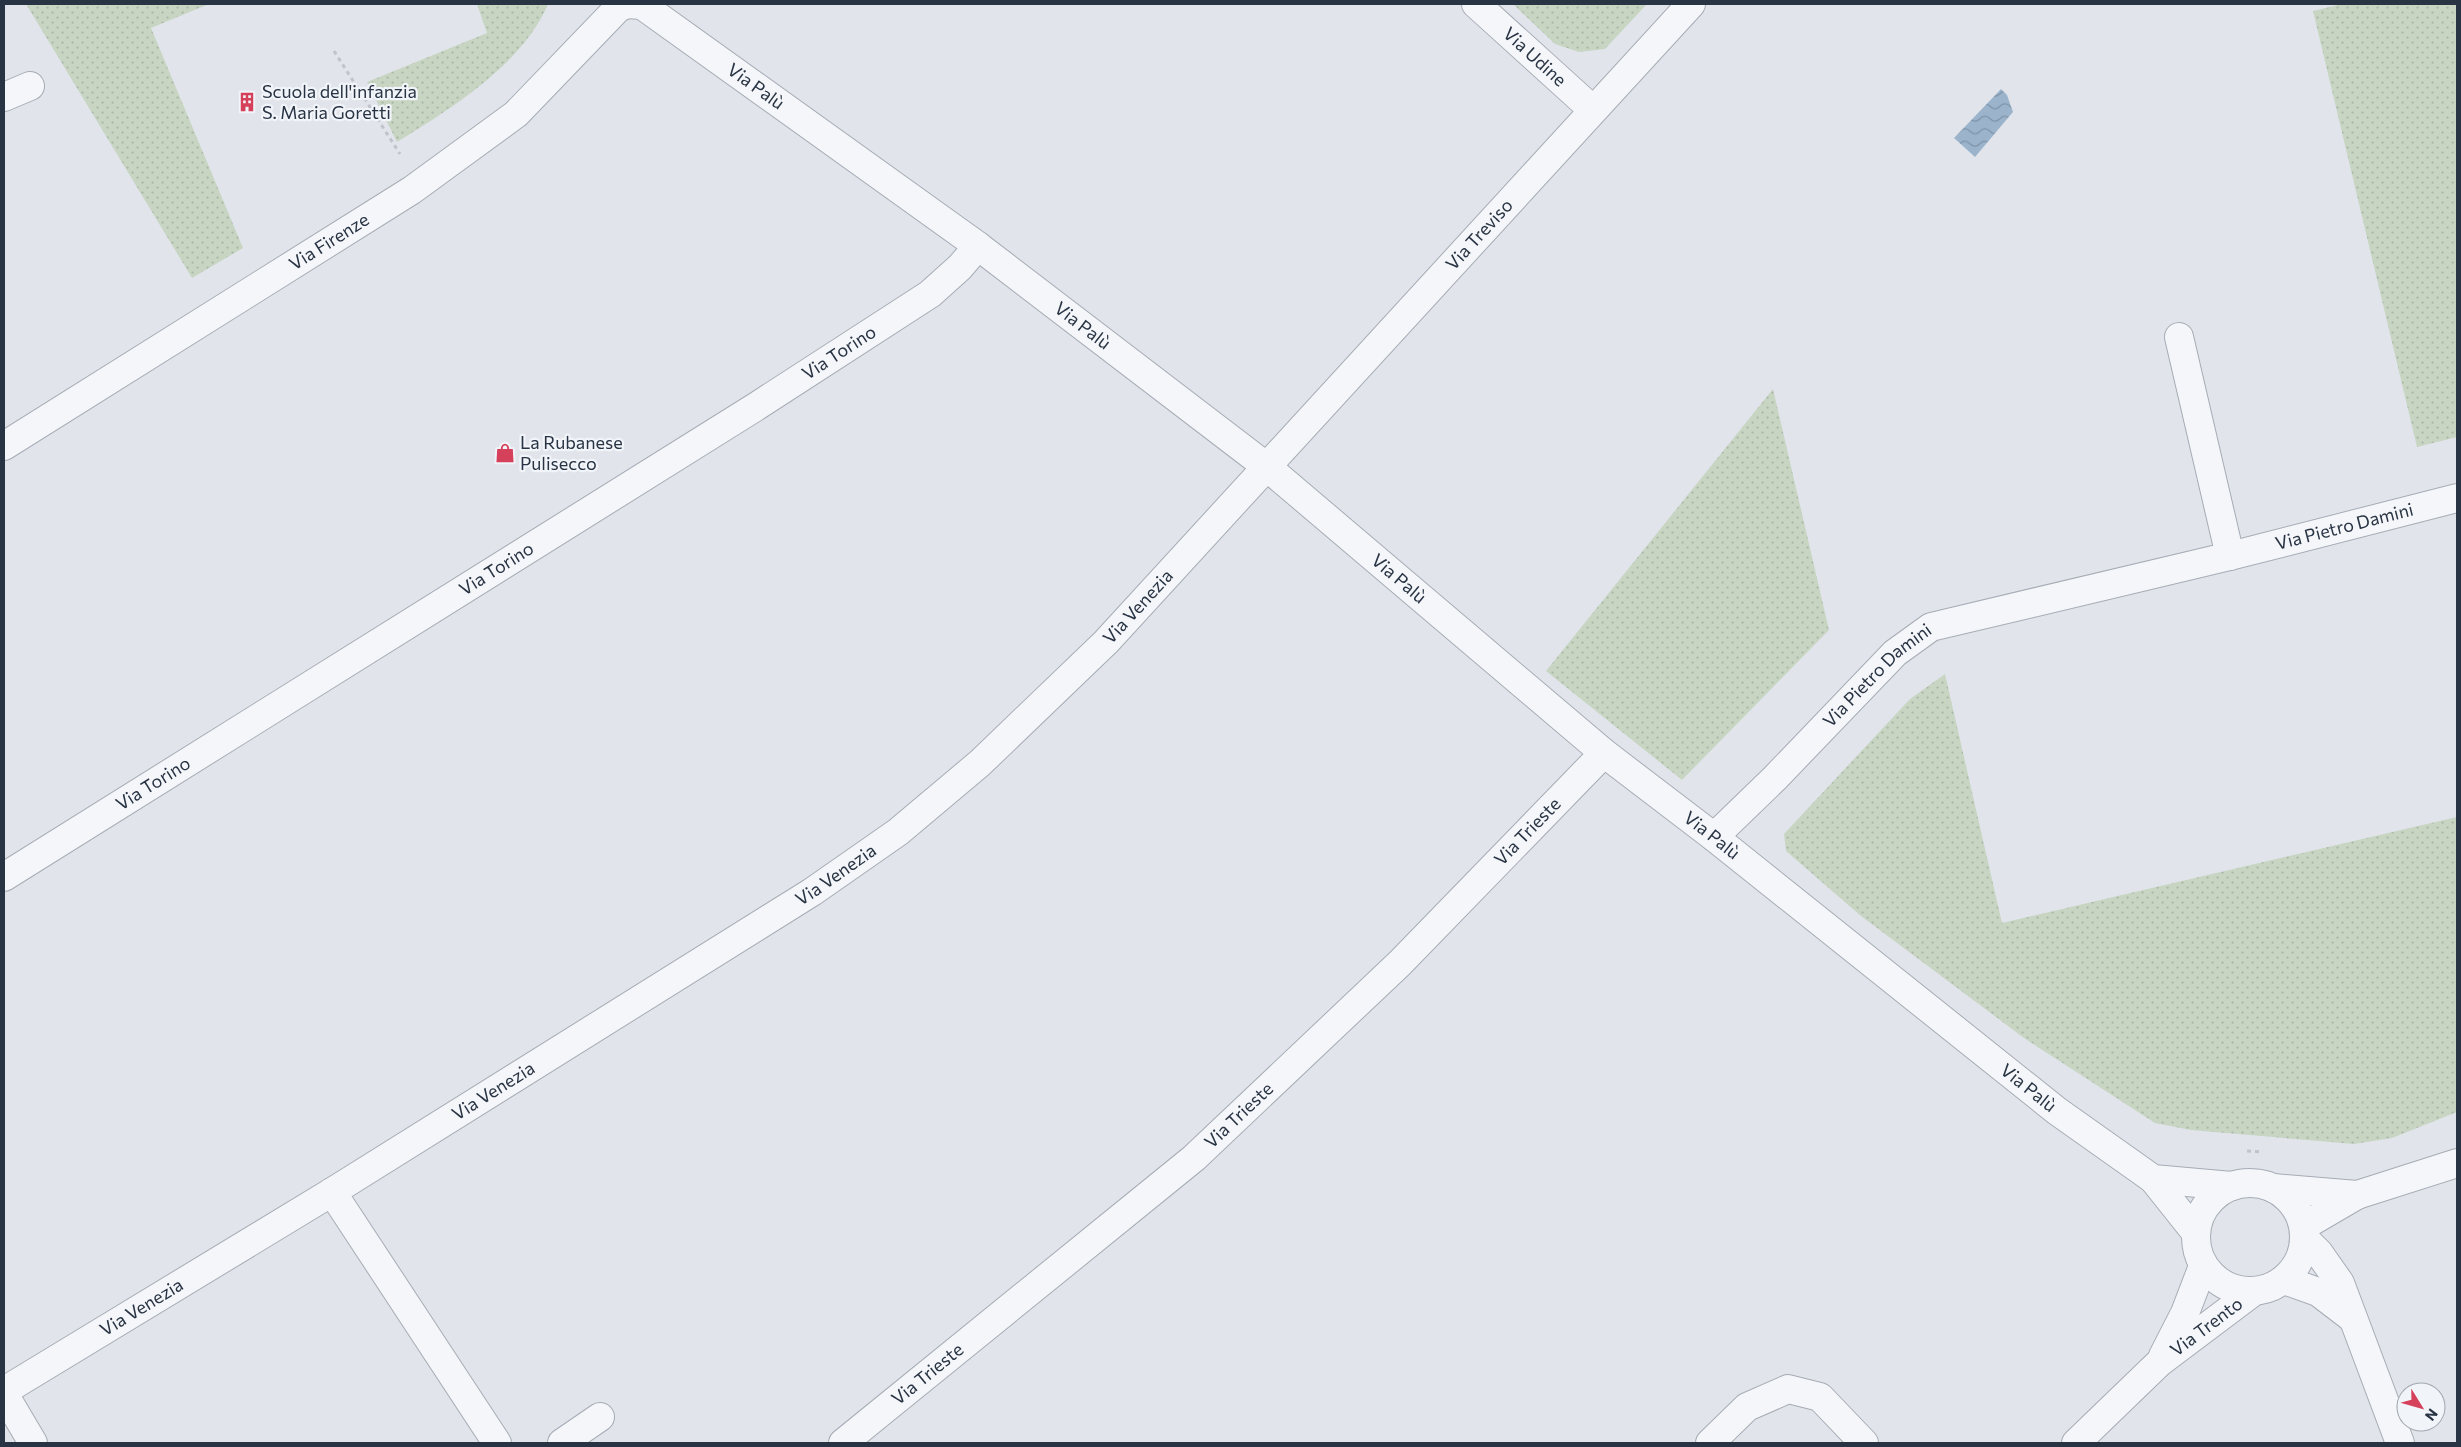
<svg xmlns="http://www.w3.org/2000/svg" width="2461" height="1447" font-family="Commissioner,sans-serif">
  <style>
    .grass { fill: url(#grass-dots) }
    .water { fill: url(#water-waves) }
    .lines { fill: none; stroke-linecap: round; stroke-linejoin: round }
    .minor-casing { stroke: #a6acb5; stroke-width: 30 }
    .tertiary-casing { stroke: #a6acb5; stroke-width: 30 }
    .path { stroke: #bfc3ca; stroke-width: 3; stroke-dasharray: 4 4; stroke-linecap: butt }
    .minor { stroke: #f4f6f9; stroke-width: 28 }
    .tertiary { stroke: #f4f6f9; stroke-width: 28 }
    .labels { text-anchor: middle; stroke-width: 4.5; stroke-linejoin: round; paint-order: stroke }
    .street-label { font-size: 18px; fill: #283343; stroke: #f1f4f8 }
    .poi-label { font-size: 18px; fill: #283343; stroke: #f1f4f8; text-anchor: start }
  </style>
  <defs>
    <pattern id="grass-dots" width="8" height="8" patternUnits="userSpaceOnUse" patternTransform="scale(1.25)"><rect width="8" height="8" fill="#c7d5c2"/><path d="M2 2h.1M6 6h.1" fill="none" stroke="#abb7a8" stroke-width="1.8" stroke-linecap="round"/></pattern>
    <pattern id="water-waves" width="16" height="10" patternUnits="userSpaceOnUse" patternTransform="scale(1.25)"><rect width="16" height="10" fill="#9bb4cc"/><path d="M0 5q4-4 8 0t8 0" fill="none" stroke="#7e93a7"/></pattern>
  </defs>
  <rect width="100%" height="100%" fill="#e1e5eb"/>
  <g class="grass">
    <polygon points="26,4 209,4 151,28 243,248 192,278"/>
    <path d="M477 4H548C523 64 451 109 397 142L367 82 487 33Z"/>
    <polygon points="1513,4 1647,4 1605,49 1579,52 1555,44"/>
    <polygon points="2342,4 2457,4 2457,437 2417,447 2313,11"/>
    <polygon points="1773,389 1829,630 1682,780 1546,671"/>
    <polygon points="1945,674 2002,923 2457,817 2457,1112 2392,1138 2354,1144 2191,1130 2155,1123 2024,1038 1861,916 1786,851 1784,834 1910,699"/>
  </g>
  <polygon class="water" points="2001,89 2007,95 2013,112 1975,157 1954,138"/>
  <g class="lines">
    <defs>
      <g id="minor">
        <path id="s1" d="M627 4 642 5 978 246 1267 467 1604 753 1714 837 2057 1111 2153 1179 2232 1186"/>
        <path id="s2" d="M1476 4 1593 110"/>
        <polyline points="4,97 30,86"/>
        <polyline points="2179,337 2230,556"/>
        <path id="s3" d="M4 446 412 190 516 114 618 8 627 4"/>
        <path id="s4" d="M1714 837 1775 778 1895 653 1931 627 2230 556 2457 498"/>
        <path id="s5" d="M4 877 757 406 930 294 960 267 978 246"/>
        <polyline points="2153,1179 2196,1233"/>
        <circle cx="2250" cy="1237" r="54"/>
        <polyline points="2273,1188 2357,1195"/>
        <polyline points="332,1192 497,1443"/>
        <polyline points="2304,1226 2357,1195 2457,1163"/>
        <polyline points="2304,1238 2319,1253 2340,1283 2400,1443"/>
        <polyline points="2284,1280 2318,1292 2352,1318"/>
        <polyline points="2163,1356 2185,1313 2203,1266"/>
        <path id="s6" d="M4 1391 332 1192 812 892 898 832 980 763 1106 642 1691 4"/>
        <polyline points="562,1443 600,1417"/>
        <path id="s7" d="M843 1443 1194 1158 1400 963 1604 753"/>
        <polyline points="1710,1443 1747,1407 1788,1389 1820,1397 1864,1443"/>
        <path id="s8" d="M2076 1443 2160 1362 2253 1292"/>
      </g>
      <polyline id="tertiary" points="4,1394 33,1443"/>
    </defs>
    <use href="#minor" class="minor-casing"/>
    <use href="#tertiary" class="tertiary-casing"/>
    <g class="path">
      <polyline points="334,51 400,154"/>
      <polyline points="2247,1151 2263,1152"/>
    </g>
    <use href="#minor" class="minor"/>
    <use href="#tertiary" class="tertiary"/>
  </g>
  <defs>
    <symbol id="building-bare" viewBox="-9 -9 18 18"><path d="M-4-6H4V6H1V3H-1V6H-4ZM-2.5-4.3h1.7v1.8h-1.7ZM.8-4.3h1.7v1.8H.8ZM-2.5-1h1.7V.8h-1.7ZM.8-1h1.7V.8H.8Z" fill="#d5405a" stroke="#f1f4f8" stroke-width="2.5" paint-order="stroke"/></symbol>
    <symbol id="shop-bare" viewBox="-9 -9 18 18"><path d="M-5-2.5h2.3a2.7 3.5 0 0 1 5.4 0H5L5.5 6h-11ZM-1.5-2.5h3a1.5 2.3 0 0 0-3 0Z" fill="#d5405a" stroke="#f1f4f8" stroke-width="2.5" paint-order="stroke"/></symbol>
  </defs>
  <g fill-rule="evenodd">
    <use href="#building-bare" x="233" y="88" width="28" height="28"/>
    <use href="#shop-bare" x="491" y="439" width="28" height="28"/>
  </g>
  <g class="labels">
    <g class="street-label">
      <text dy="6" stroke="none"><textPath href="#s2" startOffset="79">Via Udine</textPath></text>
      <text dy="6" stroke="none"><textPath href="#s1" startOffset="155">Via Palù</textPath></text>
      <text dy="6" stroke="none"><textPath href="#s6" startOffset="1889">Via Treviso</textPath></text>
      <text dy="6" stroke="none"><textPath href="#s3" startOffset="384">Via Firenze</textPath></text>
      <text dy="6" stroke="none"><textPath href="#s1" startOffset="560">Via Palù</textPath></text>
      <text dy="6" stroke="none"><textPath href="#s5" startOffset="986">Via Torino</textPath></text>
      <text dy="6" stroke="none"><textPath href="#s4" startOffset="728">Via Pietro Damini</textPath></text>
      <text dy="6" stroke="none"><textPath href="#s5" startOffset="581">Via Torino</textPath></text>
      <text dy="6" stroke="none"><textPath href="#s1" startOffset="965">Via Palù</textPath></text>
      <text dy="6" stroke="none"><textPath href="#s6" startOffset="1384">Via Venezia</textPath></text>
      <text dy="6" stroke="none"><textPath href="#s4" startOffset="230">Via Pietro Damini</textPath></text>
      <text dy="6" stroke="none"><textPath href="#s5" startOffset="176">Via Torino</textPath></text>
      <text dy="6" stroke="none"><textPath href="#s7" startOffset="919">Via Trieste</textPath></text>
      <text dy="6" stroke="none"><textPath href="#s1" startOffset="1370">Via Palù</textPath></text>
      <text dy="6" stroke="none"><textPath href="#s6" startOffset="979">Via Venezia</textPath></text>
      <text dy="6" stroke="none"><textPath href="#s1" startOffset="1775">Via Palù</textPath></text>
      <text dy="6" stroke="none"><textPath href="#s6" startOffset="574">Via Venezia</textPath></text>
      <text dy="6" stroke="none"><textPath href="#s7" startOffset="514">Via Trieste</textPath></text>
      <text dy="6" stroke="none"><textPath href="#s6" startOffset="161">Via Venezia</textPath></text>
      <text dy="6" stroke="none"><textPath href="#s8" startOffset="175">Via Trento</textPath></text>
      <text dy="6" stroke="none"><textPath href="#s7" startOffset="109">Via Trieste</textPath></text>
    </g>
    <g class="poi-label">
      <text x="262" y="98">Scuola dell'infanzia<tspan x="262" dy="21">S. Maria Goretti</tspan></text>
      <text x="520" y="449">La Rubanese<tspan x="520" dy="21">Pulisecco</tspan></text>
    </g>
  </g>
  <rect width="2461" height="1447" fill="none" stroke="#283343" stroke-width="10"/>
  <g transform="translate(2421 1407) rotate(127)"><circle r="24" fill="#f1f4f8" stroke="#a1a7b0"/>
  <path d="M0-4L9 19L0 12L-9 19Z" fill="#d5405a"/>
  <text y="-8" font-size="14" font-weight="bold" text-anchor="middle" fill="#283343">N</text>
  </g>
</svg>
